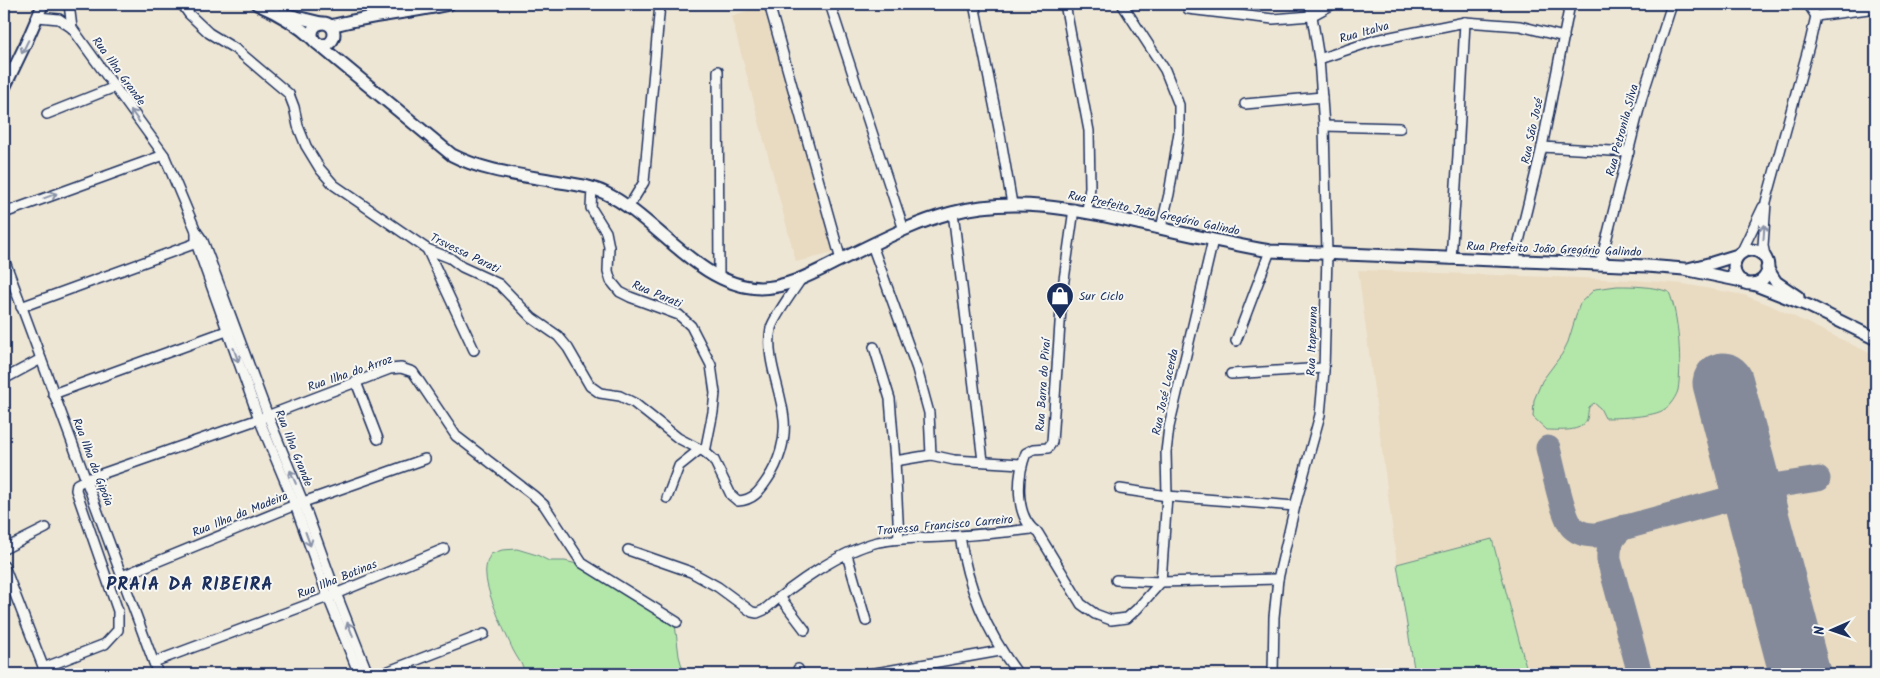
<svg xmlns="http://www.w3.org/2000/svg" width="1880" height="678" font-family="Kalam,sans-serif">
  <style>
    .built { fill: #e9dbc1 }
    .green { fill: #b3e7a9; stroke: #678b84 }
    .lines { fill: none; stroke-linecap: round; stroke-linejoin: round }
    .taxiway { stroke: #848a9a; stroke-width: 25 }
    .runway { stroke: #848a9a; stroke-width: 61 }
    .minor-casing { stroke: #1b2f5e; stroke-width: 12 }
    .tertiary-casing { stroke: #1b2f5e; stroke-width: 14 }
    .secondary-casing { stroke: #1b2f5e; stroke-width: 15 }
    .minor { stroke: #f6f6f2; stroke-width: 9 }
    .tertiary { stroke: #f6f6f2; stroke-width: 10 }
    .secondary { stroke: #f6f6f2; stroke-width: 11 }
    .oneway { stroke: #8892a8 }
    .labels { text-anchor: middle; stroke-width: 4; stroke-linejoin: round; paint-order: stroke }
    .street-label { font-size: 12px; fill: #1b2f5e; stroke: #f6f6f2 }
    .poi-label { font-size: 12px; fill: #1b2f5e; stroke: #f6f6f2; text-anchor: start }
    .district-label { font-size: 18px; font-weight: bold; letter-spacing: 1px; fill: #1b2f5e; stroke: #f6f6f2 }
  </style>
  <rect width="100%" height="100%" fill="#eee6d5"/>
  <filter id="ink" filterUnits="userSpaceOnUse"><feTurbulence type="fractalNoise" baseFrequency=".02" numOctaves="2"/><feDisplacementMap in="SourceGraphic" scale="10" xChannelSelector="R" yChannelSelector="G"/><feConvolveMatrix kernelMatrix="1 2 1 2 8 2 1 2 1" color-interpolation-filters="sRGB"/></filter>
  <g filter="url(#ink)">
    <g class="built">
      <polygon points="763,6 834,253 796,262 731,16"/>
      <polygon points="1358,270 1635,280 1684,284 1744,295 1770,305 1876,356 1876,674 1528,674 1492,540 1397,564"/>
    </g>
    <g class="green">
      <path d="M1617 286C1634 286 1652 286 1669 292 1679 315 1682 366 1678 390 1677 395 1670 406 1665 409 1655 417 1618 418 1605 418L1600 408 1594 403 1589 407C1588 410 1588 415 1587 419 1582 433 1559 430 1547 430L1533 417 1534 400 1542 381 1562 354 1568 342 1580 303 1595 289Z"/>
      <polygon points="1492,539 1528,674 1415,674 1397,564"/>
      <path d="M517 549 537 555 549 561H565L577 564 675 624 679 656 684 674H526C523 665 517 658 513 650 505 632 487 595 486 576 485 568 487 560 491 554L502 550Z"/>
    </g>
    <g class="lines">
      <g class="taxiway">
        <path d="M1548 448C1552 464 1563 517 1572 527 1579 534 1587 535 1597 535L1729 499"/>
        <polyline points="1745,468 1754,481 1766,487 1818,479"/>
        <path d="M1741 489 1729 499C1744 498 1750 504 1758 516"/>
        <path d="M1624 527C1612 536 1608 545 1609 560L1640 674"/>
        <polyline points="1797,674 1797,664"/>
      </g>
      <polyline class="runway" points="1723,383 1800,674"/>
      <defs>
        <g id="minor">
          <polyline points="69,4 72,28 164,155 196,231 203,241 268,416 303,502 336,593 368,674"/>
          <path d="M182 4 189 14 209 33 237 50 289 94 294 107 298 126 306 146 320 169 334 185 427 249 450 258 462 267 499 284 532 318 558 336 568 348 590 386 600 393 620 396 634 403 678 438 705 452 714 460 731 495 738 501C753 500 759 492 767 480 779 463 786 440 784 419 781 388 765 359 771 328 774 317 794 290 801 279"/>
          <polyline points="769,4 841,260"/>
          <polyline points="830,4 904,230"/>
          <polyline points="974,4 1000,134 1012,204"/>
          <polyline points="1065,4 1089,131 1090,187 1087,211"/>
          <polyline points="1122,4 1165,70 1179,105 1179,132 1169,194 1161,228"/>
          <polyline points="1808,4 1816,16"/>
          <polyline points="1188,9 1273,19 1311,16 1333,4"/>
          <polyline points="1816,16 1876,8"/>
          <polyline points="38,17 59,19 72,28"/>
          <polyline points="1319,59 1376,40 1465,22 1520,26 1564,37"/>
          <polyline points="718,71 719,277"/>
          <polyline points="1245,104 1322,97"/>
          <polyline points="47,114 115,87"/>
          <polyline points="1324,126 1400,128"/>
          <polyline points="1542,147 1629,152"/>
          <polyline points="592,188 591,208 606,232 609,247 608,271 611,281 620,292 630,297 679,315 691,326 711,365 715,393 713,412 705,452"/>
          <polyline points="628,208 644,182 660,4"/>
          <path d="M1074 209 1062 294 1052 442 1048 448 1034 449 1026 453C1017 476 1014 518 1038 533L1081 604 1095 614 1111 620 1127 618 1137 609 1161 582 1167 496 1166 452 1169 427 1213 240"/>
          <polyline points="953,212 983,461"/>
          <polyline points="4,213 164,155"/>
          <polyline points="196,231 196,243 259,419 295,505 328,597 359,674"/>
          <polyline points="872,245 917,369 929,413 931,455"/>
          <polyline points="427,249 474,350"/>
          <polyline points="1741,253 1763,207"/>
          <polyline points="4,259 158,674"/>
          <polyline points="1451,259 1458,155 1465,22"/>
          <polyline points="1766,260 1763,246 1766,202 1810,42 1816,16"/>
          <polyline points="1514,262 1542,147 1570,4"/>
          <polyline points="1600,265 1642,97 1672,4"/>
          <polyline points="21,307 202,241"/>
          <polyline points="1236,341 1270,251"/>
          <polyline points="874,347 890,399 895,461 899,539"/>
          <polyline points="1231,374 1324,368"/>
          <polyline points="4,379 41,359"/>
          <polyline points="356,382 378,439"/>
          <polyline points="53,394 232,329"/>
          <polyline points="895,461 931,455 954,460 1021,464"/>
          <polyline points="1120,489 1167,496 1295,506"/>
          <polyline points="667,498 679,466 699,450"/>
          <path d="M960 536C967 586 988 634 1018 674"/>
          <polyline points="4,549 46,528"/>
          <path d="M628 550 691 572 718 587 752 612 757 613 764 610C793 585 840 551 878 542 899 538 921 538 943 537 972 535 1002 533 1031 529"/>
          <polyline points="847,555 866,621"/>
          <polyline points="4,566 46,674"/>
          <polyline points="122,576 295,505 425,459"/>
          <polyline points="1116,580 1161,582 1278,579"/>
          <polyline points="780,597 805,630"/>
          <polyline points="154,662 328,597 444,549"/>
          <polyline points="43,668 105,644 118,630 118,611 76,490 77,484 87,479 259,419 390,369 401,368 413,372 456,436 534,496 544,505 582,563 677,622"/>
          <polyline points="798,669 800,674"/>
          <polyline points="381,674 484,634"/>
          <polyline points="870,674 1000,651"/>
          <polyline points="1273,674 1274,617 1278,579 1295,506 1320,415 1324,371 1327,254 1324,126 1319,59 1310,4"/>
        </g>
        <polyline id="tertiary" points="4,89 27,41 43,4"/>
        <g id="secondary">
          <path d="M257 4C278 13 297 24 314 40"/>
          <polyline points="284,14 321,23"/>
          <circle cx="323" cy="34" r="11"/>
          <path d="M331 26C369 15 410 13 449 4"/>
          <path d="M318 44 452 155C483 171 520 175 554 181 571 184 589 185 605 193 657 218 698 286 760 288 787 288 814 273 838 261 874 244 912 223 951 213 1013 196 1076 209 1137 223 1181 233 1225 243 1270 251L1647 266 1684 269 1742 281"/>
          <circle cx="1751" cy="267" r="17"/>
          <polyline points="1767,268 1776,282 1798,297"/>
          <polyline points="1688,269 1712,263 1738,255"/>
          <polyline points="1753,284 1809,306 1876,339"/>
        </g>
      </defs>
      <use href="#minor" class="minor-casing"/>
      <use href="#tertiary" class="tertiary-casing"/>
      <use href="#secondary" class="secondary-casing"/>
      <use href="#minor" class="minor"/>
      <use href="#tertiary" class="tertiary"/>
      <use href="#secondary" class="secondary"/>
    </g>
    <defs><path id="oneway-shaft" d="M-6 0H5M1.5-3L5.5 0L1.5 3" fill="none" stroke-width="1.6" stroke-linecap="round" stroke-linejoin="round" transform="scale(1.25)"/></defs>
    <g class="oneway">
      <use href="#oneway-shaft" transform="translate(25 47) rotate(116)"/>
      <use href="#oneway-shaft" transform="translate(135 116) rotate(-126)"/>
      <use href="#oneway-shaft" transform="translate(50 196) rotate(-20)"/>
      <use href="#oneway-shaft" transform="translate(1764 232) rotate(-86)"/>
      <use href="#oneway-shaft" transform="translate(236 355) rotate(70)"/>
      <use href="#oneway-shaft" transform="translate(293 477) rotate(-113)"/>
      <use href="#oneway-shaft" transform="translate(308 539) rotate(70)"/>
      <use href="#oneway-shaft" transform="translate(350 629) rotate(-112)"/>
    </g>
  </g>
  <defs>
    <symbol id="shop-pin" viewBox="-11 -11 22 30"><path d="M0 17L-7.5 6A9.5 9.5 0 1 1 7.5 6Z" fill="#1b2f5e" stroke="#f6f6f2"/><path d="M-5-2.5h2.3a2.7 3.5 0 0 1 5.4 0H5L5.5 6h-11ZM-1.5-2.5h3a1.5 2.3 0 0 0-3 0Z" fill="#fff"/></symbol>
  </defs>
  <g fill-rule="evenodd">
    <use href="#shop-pin" x="1044" y="280" width="32" height="43"/>
  </g>
  <g class="labels">
    <g class="street-label">
      <text transform="translate(1364 32) rotate(-16)" y="4">Rua Italva</text>
      <text transform="translate(119 71) rotate(54)" y="4">Rua Ilha Grande</text>
      <text transform="translate(1622 130) rotate(-75)" y="4">Rua Petronila Silva</text>
      <text transform="translate(1532 131) rotate(-78)" y="4">Rua São José</text>
      <text transform="translate(1154 213) rotate(12)" y="4">Rua Prefeito João Gregório Galindo</text>
      <text transform="translate(1554 249) rotate(2)" y="4">Rua Prefeito João Gregório Galindo</text>
      <text transform="translate(465 253) rotate(26)" y="4">Trsvessa Parati</text>
      <text transform="translate(657 294) rotate(23)" y="4">Rua Parati</text>
      <text transform="translate(1312 341) rotate(-88)" y="4">Rua Itaperuna</text>
      <text transform="translate(350 373) rotate(-19)" y="4">Rua Ilha do Arroz</text>
      <text transform="translate(1043 385) rotate(-86)" y="4">Rua Barra do Piraí</text>
      <text transform="translate(1165 392) rotate(-78)" y="4">Rua José Lacerda</text>
      <text transform="translate(294 448) rotate(68)" y="4">Rua Ilha Grande</text>
      <text transform="translate(93 462) rotate(69)" y="4">Rua Ilha da Gipóia</text>
      <text transform="translate(240 514) rotate(-22)" y="4">Rua Ilha da Madeira</text>
      <text transform="translate(945 525) rotate(-5)" y="4">Travessa Francisco Carreiro</text>
      <text transform="translate(337 579) rotate(-22)" y="4">Rua Ilha Botinas</text>
    </g>
    <g class="poi-label">
      <text x="1079" y="300">Sur Ciclo</text>
    </g>
    <g class="district-label">
      <text x="190" y="590">PRAIA DA RIBEIRA</text>
    </g>
  </g>
  <rect width="1880" height="678" fill="none" stroke="#f6f6f2" stroke-width="20"/>
  <rect x="10" y="10" width="1860" height="658" fill="none" stroke="#1b2f5e" stroke-width="2" filter="url(#ink)"/>
  <g transform="translate(1832 630) rotate(268)" stroke="#f6f6f2" stroke-width="4" paint-order="stroke">
  <path d="M0-4L9 19L0 12L-9 19Z" fill="#1b2f5e"/>
  <text y="-8" font-size="14" font-weight="bold" text-anchor="middle" fill="#1b2f5e">N</text>
  </g>
</svg>
